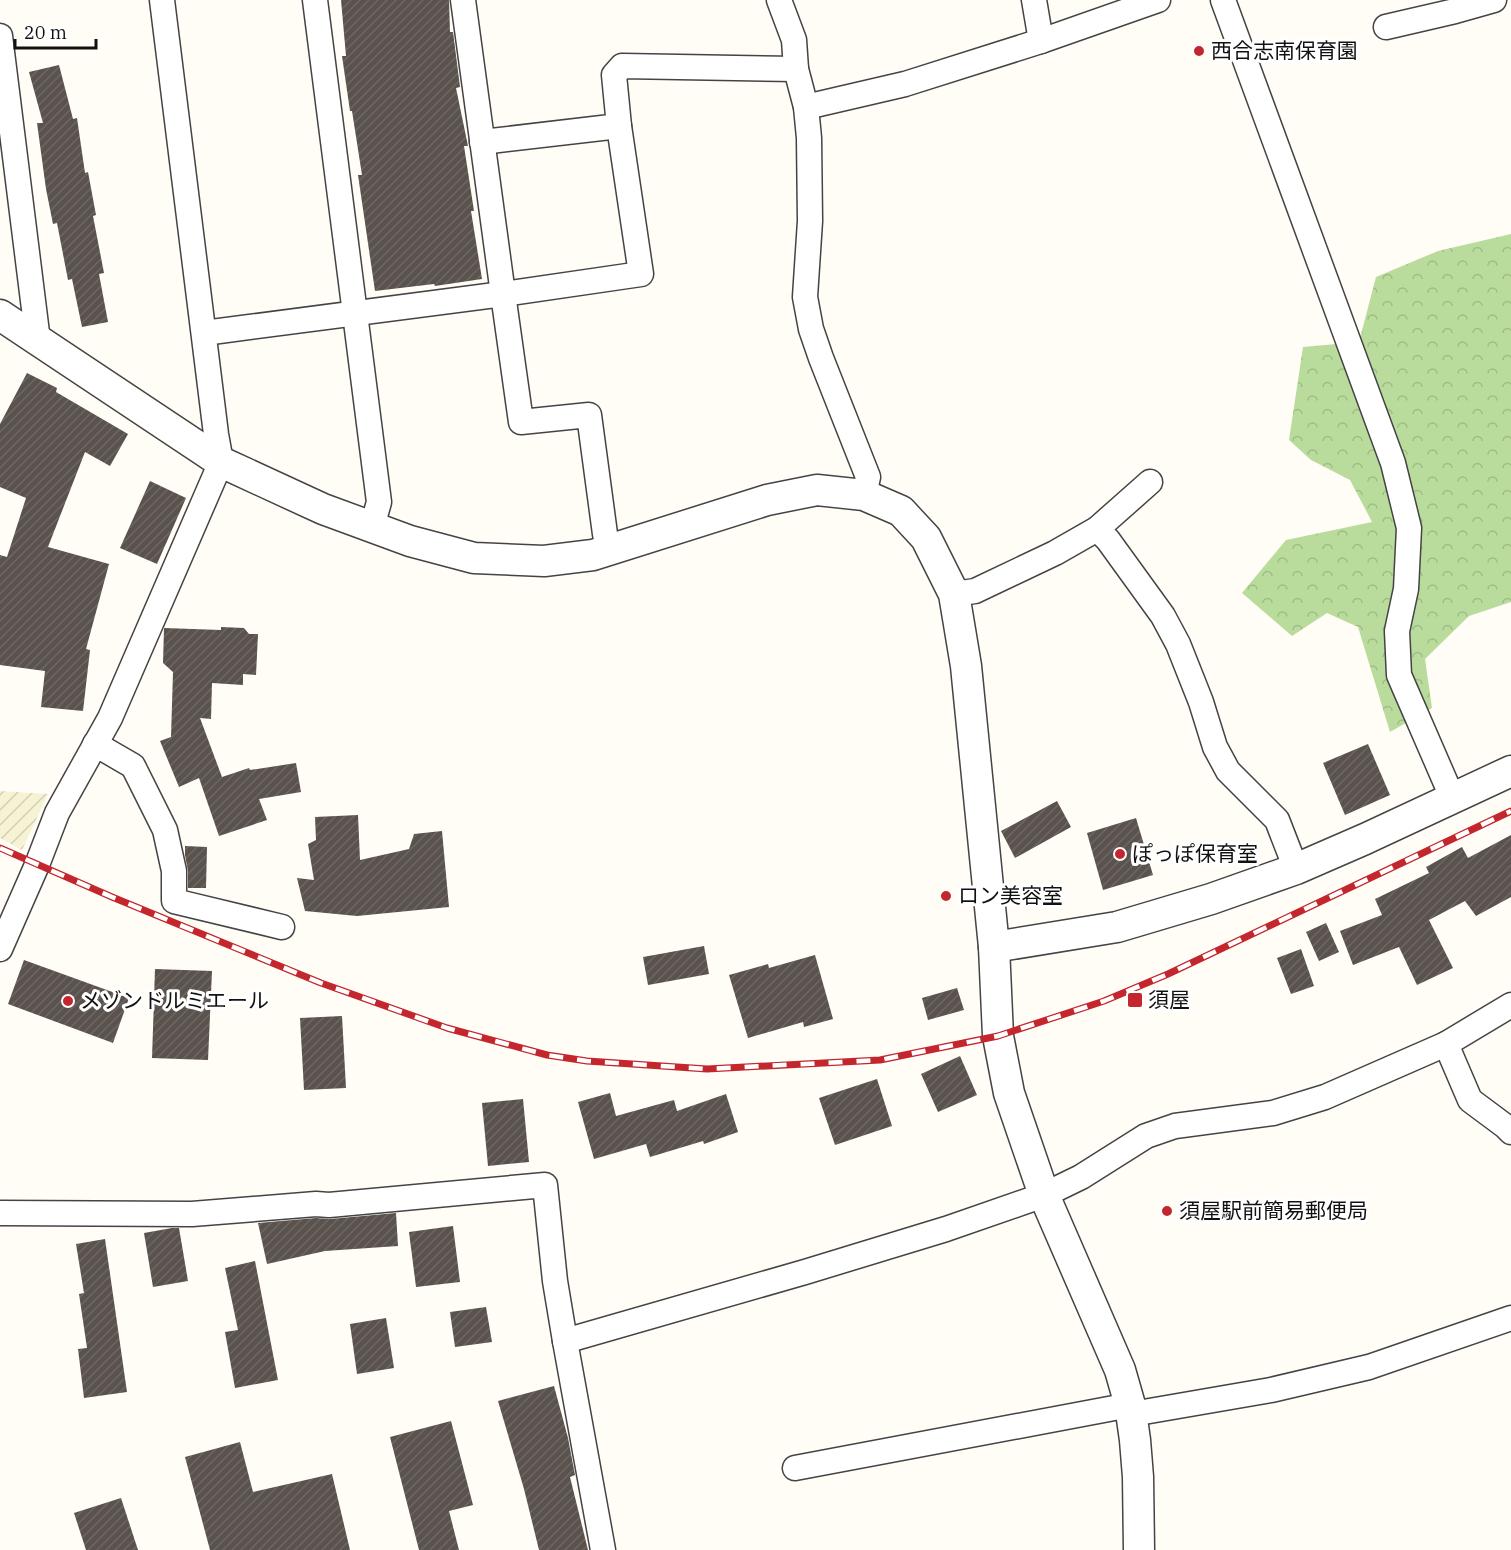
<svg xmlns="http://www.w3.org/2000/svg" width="1511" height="1550" font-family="'IBM Plex Serif','Noto Sans JP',serif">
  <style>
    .farmland { fill: url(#farmland-furrows) }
    .forest { fill: url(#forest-crowns) }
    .building { fill: url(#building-hatch) }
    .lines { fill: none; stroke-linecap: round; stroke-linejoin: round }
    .minor-casing { stroke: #444; stroke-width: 27 }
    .tertiary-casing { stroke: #444; stroke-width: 33 }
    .minor { stroke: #fff; stroke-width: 24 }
    .tertiary { stroke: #fff; stroke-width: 30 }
    .rail-casing { stroke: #c4262e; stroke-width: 7 }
    .rail { stroke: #fff; stroke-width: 4.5; stroke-dasharray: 14; stroke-linecap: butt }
    .poi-dot { fill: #c4262e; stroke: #fff; stroke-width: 2 }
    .labels { text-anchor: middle; stroke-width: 6; stroke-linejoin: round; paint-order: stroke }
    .poi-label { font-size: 21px; fill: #111; stroke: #fff; text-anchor: start }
  </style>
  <defs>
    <pattern id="farmland-furrows" width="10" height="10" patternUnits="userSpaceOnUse" patternTransform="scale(1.5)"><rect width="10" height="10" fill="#f6f3d4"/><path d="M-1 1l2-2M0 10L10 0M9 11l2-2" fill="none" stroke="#d2cfb5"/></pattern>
    <pattern id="forest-crowns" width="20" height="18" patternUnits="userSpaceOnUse" patternTransform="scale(1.5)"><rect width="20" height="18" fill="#b9dc9c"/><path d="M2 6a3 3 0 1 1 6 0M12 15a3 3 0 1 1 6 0" fill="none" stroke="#9ebc85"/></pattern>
    <pattern id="building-hatch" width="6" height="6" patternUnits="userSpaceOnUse" patternTransform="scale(1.5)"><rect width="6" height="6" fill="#5a524d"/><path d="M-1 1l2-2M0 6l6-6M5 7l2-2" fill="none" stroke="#6d6662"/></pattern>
  </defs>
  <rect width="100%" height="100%" fill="#fffdf5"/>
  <polygon class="farmland" points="0,791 48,794 22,850 0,838"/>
  <polygon class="forest" points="1511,234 1511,602 1469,616 1425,659 1432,708 1390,732 1358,627 1327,613 1292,636 1242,593 1286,540 1372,522 1350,480 1311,460 1289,440 1303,347 1359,342 1376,277 1438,251"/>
  <g class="building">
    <polygon points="341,0 449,0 450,32 453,32 460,87 456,88 468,146 464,146 474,211 471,211 482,279 435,286 434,284 375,291 358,175 362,175 352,111 350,111 342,56 346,56"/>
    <polygon points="59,65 73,119 77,118 85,173 88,172 96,215 93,216 104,273 99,274 108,322 82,327 72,279 68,280 57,223 53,224 46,189 37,123 43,123 29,72"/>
    <polygon points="27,373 57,388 56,392 128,434 110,466 85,452 48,547 109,564 86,649 90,650 83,711 41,707 45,671 0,665 0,555 7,557 26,498 0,487 0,424"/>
    <polygon points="150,481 186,498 157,564 120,548"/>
    <polygon points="221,627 244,628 249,634 258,634 256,675 243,674 243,685 212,683 211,719 200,718 222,777 249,768 250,770 296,763 301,792 259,799 267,820 219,836 199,778 179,787 160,741 171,737 173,672 163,663 164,628 221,630"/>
    <polygon points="1368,744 1390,795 1345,815 1323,763"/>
    <polygon points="1057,801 1071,827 1015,858 1001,831"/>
    <polygon points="358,815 360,860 409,849 414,834 442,831 449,907 357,916 305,911 297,878 314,880 308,844 316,840 315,817"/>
    <polygon points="1136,818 1153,875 1103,890 1087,833"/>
    <polygon points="1511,835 1511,897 1476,916 1465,901 1429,920 1453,968 1417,985 1399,947 1353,965 1340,931 1382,915 1375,899 1429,873 1426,867 1462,847 1468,858"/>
    <polygon points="185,846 207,847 206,888 188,888 188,871 185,855"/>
    <polygon points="1326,923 1339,952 1319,961 1306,932"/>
    <polygon points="704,946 709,974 648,985 643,957"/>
    <polygon points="1301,949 1314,986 1291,994 1277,958"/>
    <polygon points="815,955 833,1019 804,1027 803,1022 748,1038 729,975 768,964 769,968"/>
    <polygon points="24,960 129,998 113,1043 8,1004"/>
    <polygon points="155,969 212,971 208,1060 152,1058"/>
    <polygon points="957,988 964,1010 928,1020 922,998"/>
    <polygon points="342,1016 346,1088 304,1090 300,1018"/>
    <polygon points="960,1056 977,1095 938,1112 921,1074"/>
    <polygon points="877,1079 892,1126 835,1145 819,1098"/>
    <polygon points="610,1093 616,1116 674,1100 677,1111 726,1094 738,1132 704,1144 703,1141 650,1157 646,1144 594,1159 578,1102"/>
    <polygon points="523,1099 529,1162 488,1166 482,1103"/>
    <polygon points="396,1213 398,1246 325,1251 267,1264 258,1223 316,1218 330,1219"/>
    <polygon points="453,1226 460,1282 416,1287 409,1232"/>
    <polygon points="172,1228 179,1228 188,1281 153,1287 144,1233"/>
    <polygon points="105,1239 127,1392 84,1398 78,1349 87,1348 79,1294 84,1293 76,1244"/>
    <polygon points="255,1261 278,1380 235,1388 225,1332 238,1330 225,1268"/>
    <polygon points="486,1307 492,1342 455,1347 450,1312"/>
    <polygon points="386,1318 394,1368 357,1374 350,1324"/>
    <polygon points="554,1386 568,1438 575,1475 570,1477 588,1550 539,1550 524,1489 498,1401"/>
    <polygon points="451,1421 473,1505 449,1511 459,1550 419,1550 390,1437"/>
    <polygon points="240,1442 253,1492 332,1474 350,1550 210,1550 185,1457"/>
    <polygon points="121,1498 138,1550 86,1550 74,1513"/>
  </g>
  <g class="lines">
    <defs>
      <g id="minor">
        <polyline points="315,0 379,502 372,527"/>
        <polyline points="463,0 503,294 641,274 619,126"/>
        <polyline points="779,0 794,40 796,69 806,107 809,138 810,221 805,297 811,329 821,358 868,477 864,495"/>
        <polyline points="1034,0 1041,41"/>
        <polyline points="1223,0 1393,463 1409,528 1406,589 1397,631 1399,675 1452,797"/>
        <polyline points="1386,27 1455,11 1494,0"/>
        <polyline points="0,36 38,341"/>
        <polyline points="806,107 905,84 1041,41 1158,0"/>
        <polyline points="482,142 619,126 614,75 622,66 796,69"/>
        <polyline points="204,333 503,294 521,422 589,415 605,534 609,550"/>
        <polyline points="1097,529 1108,540 1163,616 1178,644 1201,702 1215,747 1228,771 1277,820 1296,869"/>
        <polyline points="954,594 975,591 1055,553 1097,529 1150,482"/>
        <polyline points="95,744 133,766 165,830 174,871 174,901 282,927"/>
        <polyline points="0,949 37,865 57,813 110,718 221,462 216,434 162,0"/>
        <polyline points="1446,1044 1470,1100 1505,1126 1511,1132"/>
        <polyline points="0,1213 192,1214 316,1204 329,1205 545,1185 555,1281 565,1341 603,1550"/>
        <polyline points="565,1341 805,1272 946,1229 1044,1195 1081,1177 1146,1136 1175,1126 1273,1113 1325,1097 1446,1044 1511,1005"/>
        <polyline points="1132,1414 1271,1390 1369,1367 1511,1318"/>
        <polyline points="795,1468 1130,1405"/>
      </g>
      <g id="tertiary">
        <polyline points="0,315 221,462 323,509 410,541 474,558 544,561 593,555 767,500 817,490 864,495 901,511 926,538 954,594 966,666 994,947 998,1036 1009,1093 1044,1195 1120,1370 1130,1405 1135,1440 1138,1477 1139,1550"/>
        <polyline points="994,947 1117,927 1211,899 1296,869 1365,839 1511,771"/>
      </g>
    </defs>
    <use href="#minor" class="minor-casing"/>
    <use href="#tertiary" class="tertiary-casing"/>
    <use href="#minor" class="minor"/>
    <use href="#tertiary" class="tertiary"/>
    <defs>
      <polyline id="rail" points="0,848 112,897 321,983 447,1028 547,1055 587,1061 707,1069 880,1060 998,1036 1104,1001 1168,974 1511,811"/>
    </defs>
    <use href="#rail" class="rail-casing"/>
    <use href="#rail" class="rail"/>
  </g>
  <g class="poi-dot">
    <circle cx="1199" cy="51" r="6"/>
    <circle cx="1120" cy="854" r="6"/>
    <circle cx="946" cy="896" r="6"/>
    <rect x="1127" y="992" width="16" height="16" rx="3"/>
    <circle cx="68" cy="1001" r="6"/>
    <circle cx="1167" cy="1211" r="6"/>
  </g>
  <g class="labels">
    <g class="poi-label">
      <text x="1211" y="58">西合志南保育園</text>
      <text x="1132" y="861">ぽっぽ保育室</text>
      <text x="958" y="903">ロン美容室</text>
      <text x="1148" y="1007">須屋</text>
      <text x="80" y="1008">メゾンドルミエール</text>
      <text x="1179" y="1218">須屋駅前簡易郵便局</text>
    </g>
  </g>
  <path d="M15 39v9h81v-9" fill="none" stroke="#111111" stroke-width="3"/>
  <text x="24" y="39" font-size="18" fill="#111111" stroke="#ffffff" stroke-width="4.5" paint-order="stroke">20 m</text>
</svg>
